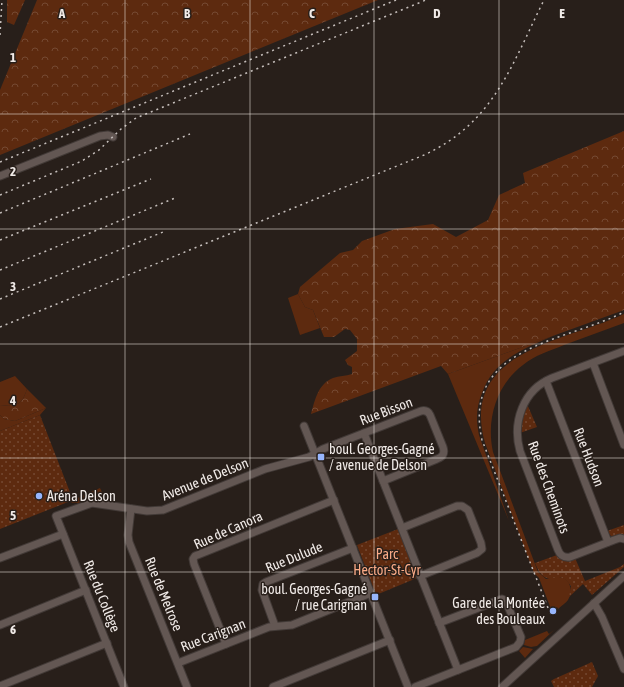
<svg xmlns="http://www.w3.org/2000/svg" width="624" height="687" font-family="'Asap Condensed',sans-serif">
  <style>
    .grass { fill: #5d2a0f }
    .forest { fill: url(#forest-crowns) }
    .park { fill: url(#park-dots) }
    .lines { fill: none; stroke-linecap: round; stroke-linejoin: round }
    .minor-casing { stroke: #423a37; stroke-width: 9 }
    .minor { stroke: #635753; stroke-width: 7 }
    .rail { stroke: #c5bebb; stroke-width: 1.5; stroke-dasharray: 2 4; stroke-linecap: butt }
    .grid { fill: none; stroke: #f1ebe8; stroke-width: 1; stroke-opacity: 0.55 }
    .poi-dot { fill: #97b6fd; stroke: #281f1a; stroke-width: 1.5 }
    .labels { text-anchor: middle; stroke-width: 3; stroke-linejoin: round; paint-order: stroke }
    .street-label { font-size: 14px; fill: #f1ebe8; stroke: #281f1a }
    .poi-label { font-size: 14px; fill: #f1ebe8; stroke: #281f1a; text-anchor: start }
    .park-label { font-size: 14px; fill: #fcac88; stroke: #281f1a }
    .grid-label { font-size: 13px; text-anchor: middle; font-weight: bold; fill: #f1ebe8; stroke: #281f1a; stroke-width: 3; stroke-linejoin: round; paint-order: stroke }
  </style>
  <defs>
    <pattern id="forest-crowns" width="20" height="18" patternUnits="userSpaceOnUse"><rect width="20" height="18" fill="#5d2a0f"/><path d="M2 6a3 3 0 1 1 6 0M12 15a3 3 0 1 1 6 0" fill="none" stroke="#754932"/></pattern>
    <pattern id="park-dots" width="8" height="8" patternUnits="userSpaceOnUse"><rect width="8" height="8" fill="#5d2a0f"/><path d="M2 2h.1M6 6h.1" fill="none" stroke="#754932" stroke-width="1.8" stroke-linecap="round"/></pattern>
  </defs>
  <rect width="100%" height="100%" fill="#281f1a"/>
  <g class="grass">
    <polygon points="298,294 305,307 313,310 320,328 300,335 288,298"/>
    <path d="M624 314V323C604 330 584 338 564 345 550 351 535 355 523 365 496 385 486 420 493 452L538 572 546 579C550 578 555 576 559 577 571 578 573 591 568 600 566 603 561 606 558 609L557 607 555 609 553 607 551 609 539 578 534 573 485 443C459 350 565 342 624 314Z"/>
    <path d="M555 335C524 349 494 359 482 393 476 408 476 420 479 435L509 521 448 374Z"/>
    <path d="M15 376 27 389C21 408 16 404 0 406V382Z"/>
    <polygon points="46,408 40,415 0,431 0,415 4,419 15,421"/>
    <polygon points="100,488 106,501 91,499 78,503 72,503 71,501"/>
    <polygon points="554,630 537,646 531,647 524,645 525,640 547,631 549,634"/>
    <polygon points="523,647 533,649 525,658 519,651"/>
  </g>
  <g class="forest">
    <polygon points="7,0 25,0 14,25 7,22"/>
    <polygon points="37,0 378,0 0,155 0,90"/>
    <path d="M624 131V310L448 374 441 366 311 414C315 400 318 384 333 378 339 376 346 376 352 374V367L348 365 345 360 357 351V339L350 330 345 329 334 337H324L313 310 305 307 298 294 300 287 340 253 353 250 362 241 395 229 433 224 456 237 488 220 499 195 525 183 523 173Z"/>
    <path d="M27 389 46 408 15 421 4 419 0 415V406C16 404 21 408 27 389Z"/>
  </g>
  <g class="park">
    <polygon points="527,404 537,427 520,433 521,420"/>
    <polygon points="40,415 73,500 0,529 0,431"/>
    <polygon points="624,525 624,536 611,536 607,531"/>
    <polygon points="398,529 417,578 376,595 357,545"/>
    <path d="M557 555 575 558 585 581 620 567 624 564V567L592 595 583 584 569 597 571 586C557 564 547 594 535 563Z"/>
    <polygon points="592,662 598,676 592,687 554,687 551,681 554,679"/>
  </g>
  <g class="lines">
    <defs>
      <g id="minor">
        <polyline points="0,176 100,136 108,135 113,137"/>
        <path d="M624 351 552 378C523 390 512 422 520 451L558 550C560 555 563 558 570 557L614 540 620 538 624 539"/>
        <polyline points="593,363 624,445"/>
        <polyline points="546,381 608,542"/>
        <polyline points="304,426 408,687"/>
        <polyline points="364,433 458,670"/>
        <polyline points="131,509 128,535 129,542 187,687"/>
        <polyline points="402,528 457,506 462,506 468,510 481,543 482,549 477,553 420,576"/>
        <polyline points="0,558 63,534"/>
        <polyline points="594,603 602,617 624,669"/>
        <polyline points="0,625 86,590"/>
        <polyline points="275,626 262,590 263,584 266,582 353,548"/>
        <polyline points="226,644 194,564 193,559 195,556 334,500"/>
        <polyline points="178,663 269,627 292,625 371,593"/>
        <polyline points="0,686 107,643"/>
        <path d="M124 687 56 516 92 503 147 511 163 510 265 469 309 457 323 449 421 411C425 410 428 411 430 415L443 447C445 453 443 457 437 459L383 481"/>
        <polyline points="273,687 390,640"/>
        <polyline points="415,687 516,647 520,642 521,637 507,604 506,601 502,599 439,623"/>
        <polyline points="502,687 624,576"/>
      </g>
    </defs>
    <use href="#minor" class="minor-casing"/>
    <use href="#minor" class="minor"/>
    <g class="rail">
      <polyline points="0,35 2,0"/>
      <polyline points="0,162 396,0"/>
      <polyline points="0,195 82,161 99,150 121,129 136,118 426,0"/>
      <polyline points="0,213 190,134"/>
      <polyline points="0,240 151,179"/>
      <polyline points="0,270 175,198"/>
      <polyline points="0,299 163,232"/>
      <path d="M0 327 424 155C494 123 512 64 544 0"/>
      <path d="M548 608 482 440C461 346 566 342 624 312"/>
    </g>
  </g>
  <path class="grid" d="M125 0V687M250 0V687M374 0V687M499 0V687M0 114H624M0 229H624M0 344H624M0 458H624M0 572H624"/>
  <g class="poi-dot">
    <rect x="317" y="453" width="8" height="8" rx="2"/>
    <circle cx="39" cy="496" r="4"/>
    <rect x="371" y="593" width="8" height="8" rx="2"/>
    <circle cx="553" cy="611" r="4"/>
  </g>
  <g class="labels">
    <g class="street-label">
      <text transform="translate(386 411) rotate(-21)" y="5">Rue Bisson</text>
      <text transform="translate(589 457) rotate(69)" y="5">Rue Hudson</text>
      <text transform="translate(205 479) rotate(-22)" y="5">Avenue de Delson</text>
      <text transform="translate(549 487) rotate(70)" y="5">Rue des Cheminots</text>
      <text transform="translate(228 530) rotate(-24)" y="5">Rue de Canora</text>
      <text transform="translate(294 557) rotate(-22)" y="5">Rue Dulude</text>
      <text transform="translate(164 594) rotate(68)" y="5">Rue de Melrose</text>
      <text transform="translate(102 596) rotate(68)" y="5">Rue du Collège</text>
      <text transform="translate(213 635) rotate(-21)" y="5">Rue Carignan</text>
    </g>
    <g class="poi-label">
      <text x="329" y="454">boul. Georges-Gagné<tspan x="329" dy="16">/ avenue de Delson</tspan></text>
      <text x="47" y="501">Aréna Delson</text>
      <text x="367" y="594" text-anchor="end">boul. Georges-Gagné<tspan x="367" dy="16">/ rue Carignan</tspan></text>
      <text x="545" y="608" text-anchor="end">Gare de la Montée<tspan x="545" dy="16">des Bouleaux</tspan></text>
    </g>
    <g class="park-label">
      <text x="387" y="559">Parc<tspan x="387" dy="16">Hector-St-Cyr</tspan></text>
    </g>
  </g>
  <g class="grid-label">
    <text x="62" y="18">A</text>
    <text x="187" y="18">B</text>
    <text x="312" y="18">C</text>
    <text x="437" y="18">D</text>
    <text x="562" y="18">E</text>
    <text x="13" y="62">1</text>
    <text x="13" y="176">2</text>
    <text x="13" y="291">3</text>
    <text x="13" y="405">4</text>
    <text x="13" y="520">5</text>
    <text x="13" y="634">6</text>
  </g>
</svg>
